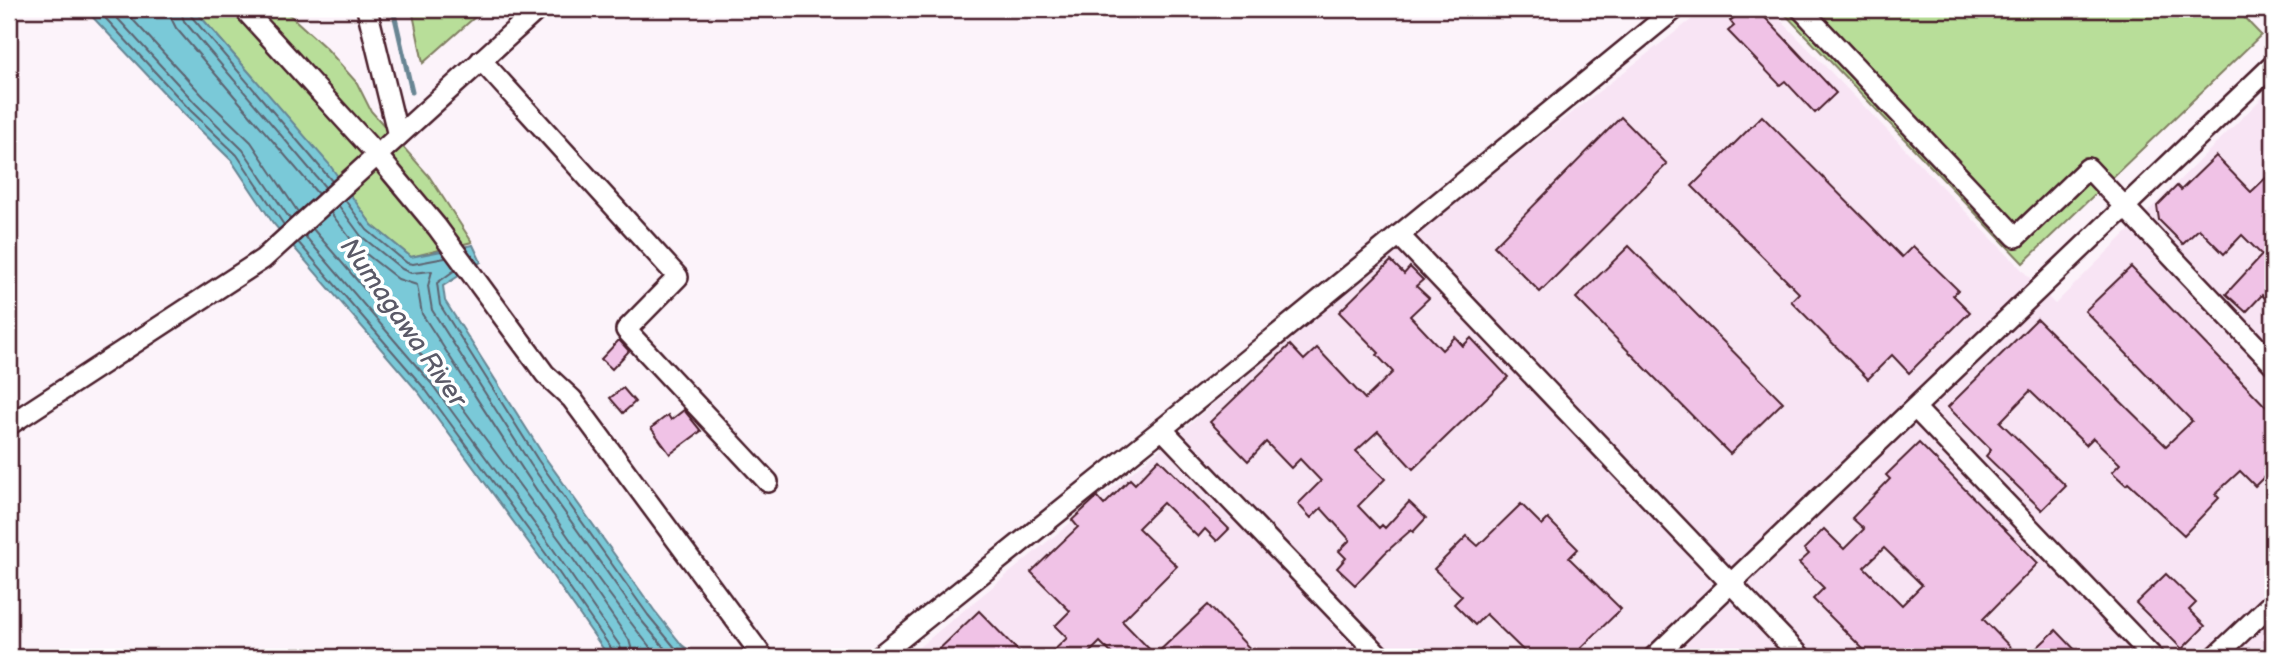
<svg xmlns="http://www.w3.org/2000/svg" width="2282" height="666" font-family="'Balsamiq Sans',sans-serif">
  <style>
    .built { fill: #f8e4f4 }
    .green { fill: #b8de99; stroke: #817e62; stroke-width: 2 }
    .water { fill: #7ac9d8; stroke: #678593; stroke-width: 2 }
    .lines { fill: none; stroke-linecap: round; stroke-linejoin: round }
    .shore { stroke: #5d6370; stroke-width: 2 }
    .stream { stroke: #678593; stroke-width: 5 }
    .building { fill: #f0c2e6; stroke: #4a1f2b; stroke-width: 2; fill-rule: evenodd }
    .minor-casing { stroke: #4a1f2b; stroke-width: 24 }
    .minor { stroke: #fff; stroke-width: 19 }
    .labels { text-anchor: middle; stroke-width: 7; stroke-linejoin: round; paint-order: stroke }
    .water-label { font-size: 26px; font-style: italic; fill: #5b5a68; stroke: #fff }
  </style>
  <rect width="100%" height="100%" fill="#fcf3fa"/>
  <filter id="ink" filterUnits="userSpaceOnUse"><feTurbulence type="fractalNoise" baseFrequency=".0143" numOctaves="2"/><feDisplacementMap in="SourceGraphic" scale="14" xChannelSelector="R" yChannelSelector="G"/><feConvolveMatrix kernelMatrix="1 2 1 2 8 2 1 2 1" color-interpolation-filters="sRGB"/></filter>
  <g filter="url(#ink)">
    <polygon class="built" points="1705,9 1770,9 2055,304 2273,87 2273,657 907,657 1160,449 1397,248"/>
    <g class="green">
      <polygon points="194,9 283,9 327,49 357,83 371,111 429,176 472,242 411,257 372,225 324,159"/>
      <polygon points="412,9 484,9 423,63"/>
      <polygon points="1780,9 2236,9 2261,35 2023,263"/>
    </g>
    <polygon class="water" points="85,9 194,9 329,164 372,225 411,257 473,245 481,262 443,286 445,301 544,456 654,610 682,645 698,657 609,657 540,558 419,393 273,223 231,160 185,115"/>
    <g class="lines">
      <g class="shore">
        <polyline points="97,9 190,110 237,155 284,225"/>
        <polyline points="109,9 196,104 243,150 290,219"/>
        <polyline points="123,9 204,97 251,142 298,212"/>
        <polyline points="170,9 171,18 176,28 318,194"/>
        <polyline points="180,9 184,21 325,187"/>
        <polyline points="189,9 191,16 332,181"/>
        <polyline points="345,200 367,230 407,263 413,264 445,258"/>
        <polyline points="339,206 361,236 402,269 411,273 432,271 428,286 432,310 531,465 641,620 672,657"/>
        <path d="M331 213 356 246 398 279 417 285 422 314C498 430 570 549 658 657"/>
        <polyline points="313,229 440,377 562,543 629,640 634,657"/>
        <polyline points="305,236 431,383 553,549 620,646 623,657"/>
        <polyline points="298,242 425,389 546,554 613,651 614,657"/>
        <polyline points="455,270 437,283 440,305 538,460 648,615 676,649 689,657"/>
      </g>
      <polyline class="stream" points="393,9 412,92"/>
    </g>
    <g class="building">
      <polygon points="1744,9 1757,9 1836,93 1815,113 1785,81 1780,85 1728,31 1734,26 1730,21"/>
      <polygon points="1762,116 1902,257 1913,246 1958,290 1953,295 1970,312 1909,373 1892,355 1868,379 1791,301 1799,293 1692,186"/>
      <polygon points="1621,117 1667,164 1540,292 1494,246"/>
      <polygon points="2216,156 2251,192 2273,171 2273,306 2262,295 2246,312 2226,294 2262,255 2242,235 2224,254 2199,229 2183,244 2159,220 2157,206 2177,186 2181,190"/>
      <polygon points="1629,246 1783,402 1730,454 1576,298"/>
      <polygon points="1391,261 1404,274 1410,267 1423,280 1416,286 1429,298 1410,316 1442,350 1455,337 1463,346 1471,338 1508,377 1413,469 1378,431 1356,451 1385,479 1358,506 1379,528 1382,525 1385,528 1409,502 1426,518 1413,532 1411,530 1385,553 1355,585 1337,568 1346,558 1339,551 1350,540 1321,508 1311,518 1298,504 1321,481 1300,459 1291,468 1266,442 1248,461 1210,422 1290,345 1304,360 1317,348 1365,399 1393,372 1377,355 1379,353 1339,312"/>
      <polygon points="2131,267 2273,414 2273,468 2255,486 2240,471 2215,494 2219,498 2184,535 2128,483 2126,485 2112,472 2120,464 2093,438 2086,445 2030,391 2000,422 2066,486 2042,510 1986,456 1991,450 1948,407 2037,319 2166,446 2192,421 2085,311"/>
      <polygon points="619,340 629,351 612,369 601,359"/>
      <polygon points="623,388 635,402 623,413 610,398"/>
      <polygon points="684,410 701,431 670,454 651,428 668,415 671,420"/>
      <path d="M1919 443 2038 563 1983 619 2020 657H1871L1813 599 1824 588 1799 563 1809 554 1804 549 1824 529 1844 549 1864 529 1852 518 1890 479 1886 475ZM1884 548 1922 585 1902 605 1864 567Z"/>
      <polygon points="1159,459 1229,529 1217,541 1205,529 1198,537 1163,503 1138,528 1177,566 1122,621 1155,655 1208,605 1258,657 1115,657 1100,642 1085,657 1047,657 1067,638 1055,626 1070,611 1031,572 1078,527 1072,520 1097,497 1104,505 1130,479 1135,484"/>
      <polygon points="1521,504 1542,525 1548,519 1578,549 1569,558 1621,609 1581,648 1591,657 1530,657 1486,614 1475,625 1454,604 1462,596 1434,569 1467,536 1478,546"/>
      <polygon points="2166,574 2196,603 2189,610 2205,626 2182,649 2136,603"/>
      <polygon points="979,611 1024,657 931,657"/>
      <polygon points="2056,630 2082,657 2027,657"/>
    </g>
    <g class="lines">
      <defs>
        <g id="minor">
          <polyline points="244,9 377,155 437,227 545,374 572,399 763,657"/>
          <polyline points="367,9 398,136"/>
          <polyline points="1801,9 2016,237 2088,168 2273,364"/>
          <polyline points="481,60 678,277 626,330 768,482"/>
          <polyline points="1399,235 1801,657"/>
          <polyline points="1916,409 2153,657"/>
          <polyline points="9,425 263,259 538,9"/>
          <polyline points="1162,429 1381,657"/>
          <polyline points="878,657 1162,429 1675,9"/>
          <polyline points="1654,657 2273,65"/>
          <polyline points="2215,657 2273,602"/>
        </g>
      </defs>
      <use href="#minor" class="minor-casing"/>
      <use href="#minor" class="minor"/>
    </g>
  </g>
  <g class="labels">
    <g class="water-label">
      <text transform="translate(404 322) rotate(55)" y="9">Numagawa River</text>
    </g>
  </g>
  <rect width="2282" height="666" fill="none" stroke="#fff" stroke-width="35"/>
  <rect x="18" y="18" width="2247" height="631" fill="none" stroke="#4a1f2b" stroke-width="2.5" filter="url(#ink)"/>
</svg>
